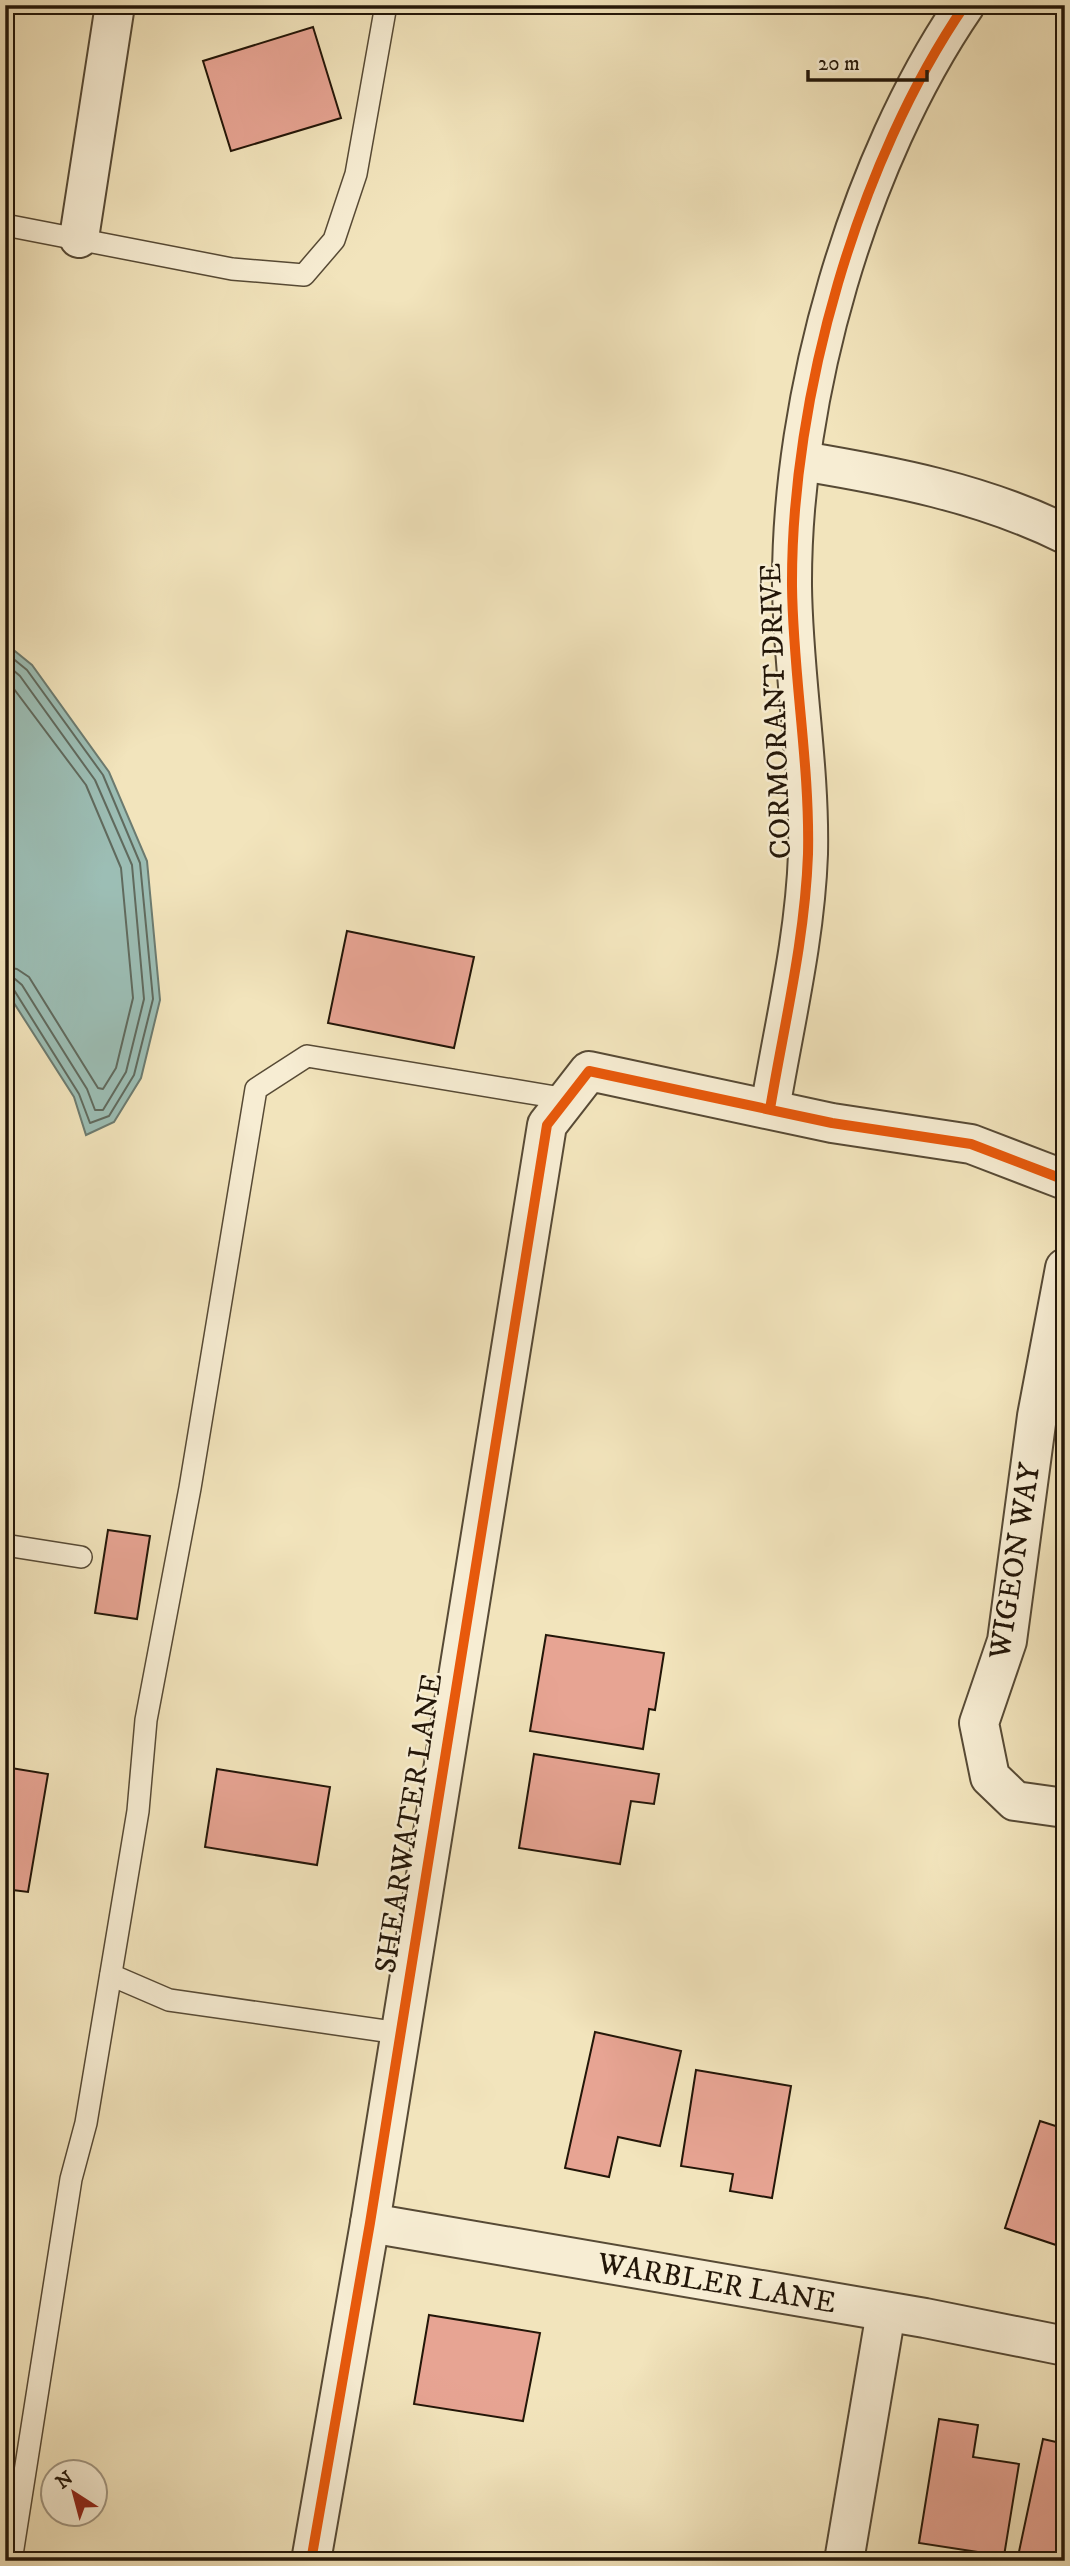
<svg xmlns="http://www.w3.org/2000/svg" width="1070" height="2566" font-family="'IM FELL DW Pica',serif">
  <style>
    .water { fill: #9cbeb5; stroke: #6c7b70; stroke-width: 2 }
    .lines { fill: none; stroke-linecap: round; stroke-linejoin: round }
    .shore { stroke: #606a5e; stroke-width: 2 }
    .building { fill: #e7a493; stroke: #231608; stroke-width: 2 }
    .lane-casing { stroke: #574a35; stroke-width: 24 }
    .street-casing { stroke: #574a35; stroke-width: 42 }
    .lane { stroke: #f7edd3; stroke-width: 21 }
    .street { stroke: #f7edd3; stroke-width: 38 }
    .cycleway-casing { stroke: #f7edd3; stroke-width: 15 }
    .cycleway { stroke: #e8590c; stroke-width: 10 }
    .labels { text-anchor: middle; stroke-width: 5; stroke-linejoin: round; paint-order: stroke }
    .street-label { font-size: 30px; fill: #231608; stroke: #f7edd3 }
  </style>
  <rect width="100%" height="100%" fill="#f2e4bc"/>
  <filter id="stains"><feTurbulence type="fractalNoise" baseFrequency=".00286" numOctaves="4"/><feColorMatrix values="0 0 0 0 .2 0 0 0 0 .09 0 0 0 0 .02 0 0 0 .5 -.17"/></filter>
  <radialGradient id="worn" r=".72"><stop offset=".6" stop-color="#630" stop-opacity="0"/><stop offset="1" stop-color="#630" stop-opacity=".3"/></radialGradient>
  <polygon class="water" points="5,643 32,665 109,772 147,861 160,1000 141,1078 114,1122 86,1135 74,1097 5,989"/>
  <g class="lines">
    <g class="shore">
      <polyline points="5,652 27,670 103,775 140,863 153,999 134,1075 109,1116 90,1123 79,1094 14,990 5,986"/>
      <polyline points="5,663 20,676 95,780 132,865 144,999 126,1072 103,1110 95,1110 87,1089 22,985 15,979 5,978"/>
      <polyline points="5,677 86,785 121,868 133,998 116,1068 103,1089 98,1088 29,977 17,969 5,967"/>
    </g>
  </g>
  <g class="building">
    <polygon points="313,27 341,118 231,151 203,61"/>
    <polygon points="347,931 474,957 454,1048 328,1023"/>
    <polygon points="108,1530 150,1536 137,1619 95,1613"/>
    <polygon points="546,1635 664,1653 655,1710 649,1709 643,1749 530,1731"/>
    <polygon points="534,1754 659,1774 654,1804 631,1801 620,1864 519,1848"/>
    <polygon points="5,1767 48,1774 28,1892 5,1889"/>
    <polygon points="217,1769 330,1787 317,1865 205,1847"/>
    <polygon points="595,2032 681,2051 660,2146 618,2137 609,2177 565,2168"/>
    <polygon points="696,2070 791,2086 772,2198 730,2191 733,2174 681,2166"/>
    <polygon points="1040,2121 1065,2129 1065,2248 1005,2228"/>
    <polygon points="429,2315 540,2333 523,2421 414,2404"/>
    <polygon points="939,2419 978,2425 973,2457 1019,2464 1004,2556 919,2543"/>
    <polygon points="1043,2439 1065,2444 1065,2561 1017,2561"/>
  </g>
  <g class="lines">
    <defs>
      <g id="lane">
        <polyline points="5,225 232,269 304,275 334,240 356,174 386,5"/>
        <polyline points="5,1545 81,1557"/>
        <polyline points="111,1975 169,2000 399,2033"/>
        <polyline points="11,2561 71,2179 86,2123 138,1811 146,1720 190,1488 256,1089 307,1056 567,1099"/>
      </g>
      <g id="street">
        <polyline points="79,238 115,5"/>
        <path d="M802 461C892 476 982 493 1065 534"/>
        <path d="M770 1109C784 1025 805 940 808 854 810 764 793 676 792 586 791 397 858 161 965 5"/>
        <polyline points="1065,1268 1037,1416 1007,1641 979,1723 990,1777 1015,1801 1065,1808"/>
        <path id="s1" d="M370 2223 925 2318 1065 2346"/>
        <polyline points="311,2561 370,2223 547,1125 589,1071 832,1123 971,1144 1065,1180"/>
        <polyline points="844,2561 886,2312"/>
      </g>
    </defs>
    <use href="#lane" class="lane-casing"/>
    <use href="#street" class="street-casing"/>
    <use href="#lane" class="lane"/>
    <use href="#street" class="street"/>
    <defs>
      <g id="cycleway">
        <path d="M770 1109C784 1025 805 940 808 854 810 764 793 676 792 586 791 397 858 161 965 5"/>
        <polyline points="311,2561 370,2223 547,1125 589,1071 832,1123 971,1144 1065,1180"/>
      </g>
    </defs>
    <use href="#cycleway" class="cycleway-casing"/>
    <use href="#cycleway" class="cycleway"/>
  </g>
  <g class="labels">
    <g class="street-label">
      <text transform="translate(775 711) rotate(-92)" y="10">CORMORANT DRIVE</text>
      <text transform="translate(1014 1561) rotate(-81)" y="10">WIGEON WAY</text>
      <text transform="translate(408 1823) rotate(-81)" y="10">SHEARWATER LANE</text>
      <text dy="10" stroke="none"><textPath href="#s1" startOffset="352">WARBLER LANE</textPath></text>
    </g>
  </g>
  <rect width="1070" height="2566" fill="none" stroke="#f2e4bc" stroke-width="28"/>
  <rect x="7" y="7" width="1056" height="2552" fill="none" stroke="#231608" stroke-width="3.5"/>
  <rect x="14" y="14" width="1042" height="2538" fill="none" stroke="#231608" stroke-width="2"/>
  <g transform="translate(74 2493) rotate(324)"><circle r="33" fill="#f7edd3" stroke="#a29782" stroke-width="2"/>
  <path d="M0-5L12 26L0 18L-12 26Z" fill="#8f2418"/>
  <text y="-10" font-size="19" font-weight="bold" text-anchor="middle" fill="#231608">N</text>
  </g>
  <path d="M808 70v10h119v-10" fill="none" stroke="#231608" stroke-width="3.5"/>
  <text x="818" y="70" font-size="21" fill="#231608" stroke="#f7edd3" stroke-width="5" paint-order="stroke">20 m</text>
  <rect width="100%" height="100%" filter="url(#stains)"/>
  <rect width="100%" height="100%" fill="url(#worn)"/>
</svg>
